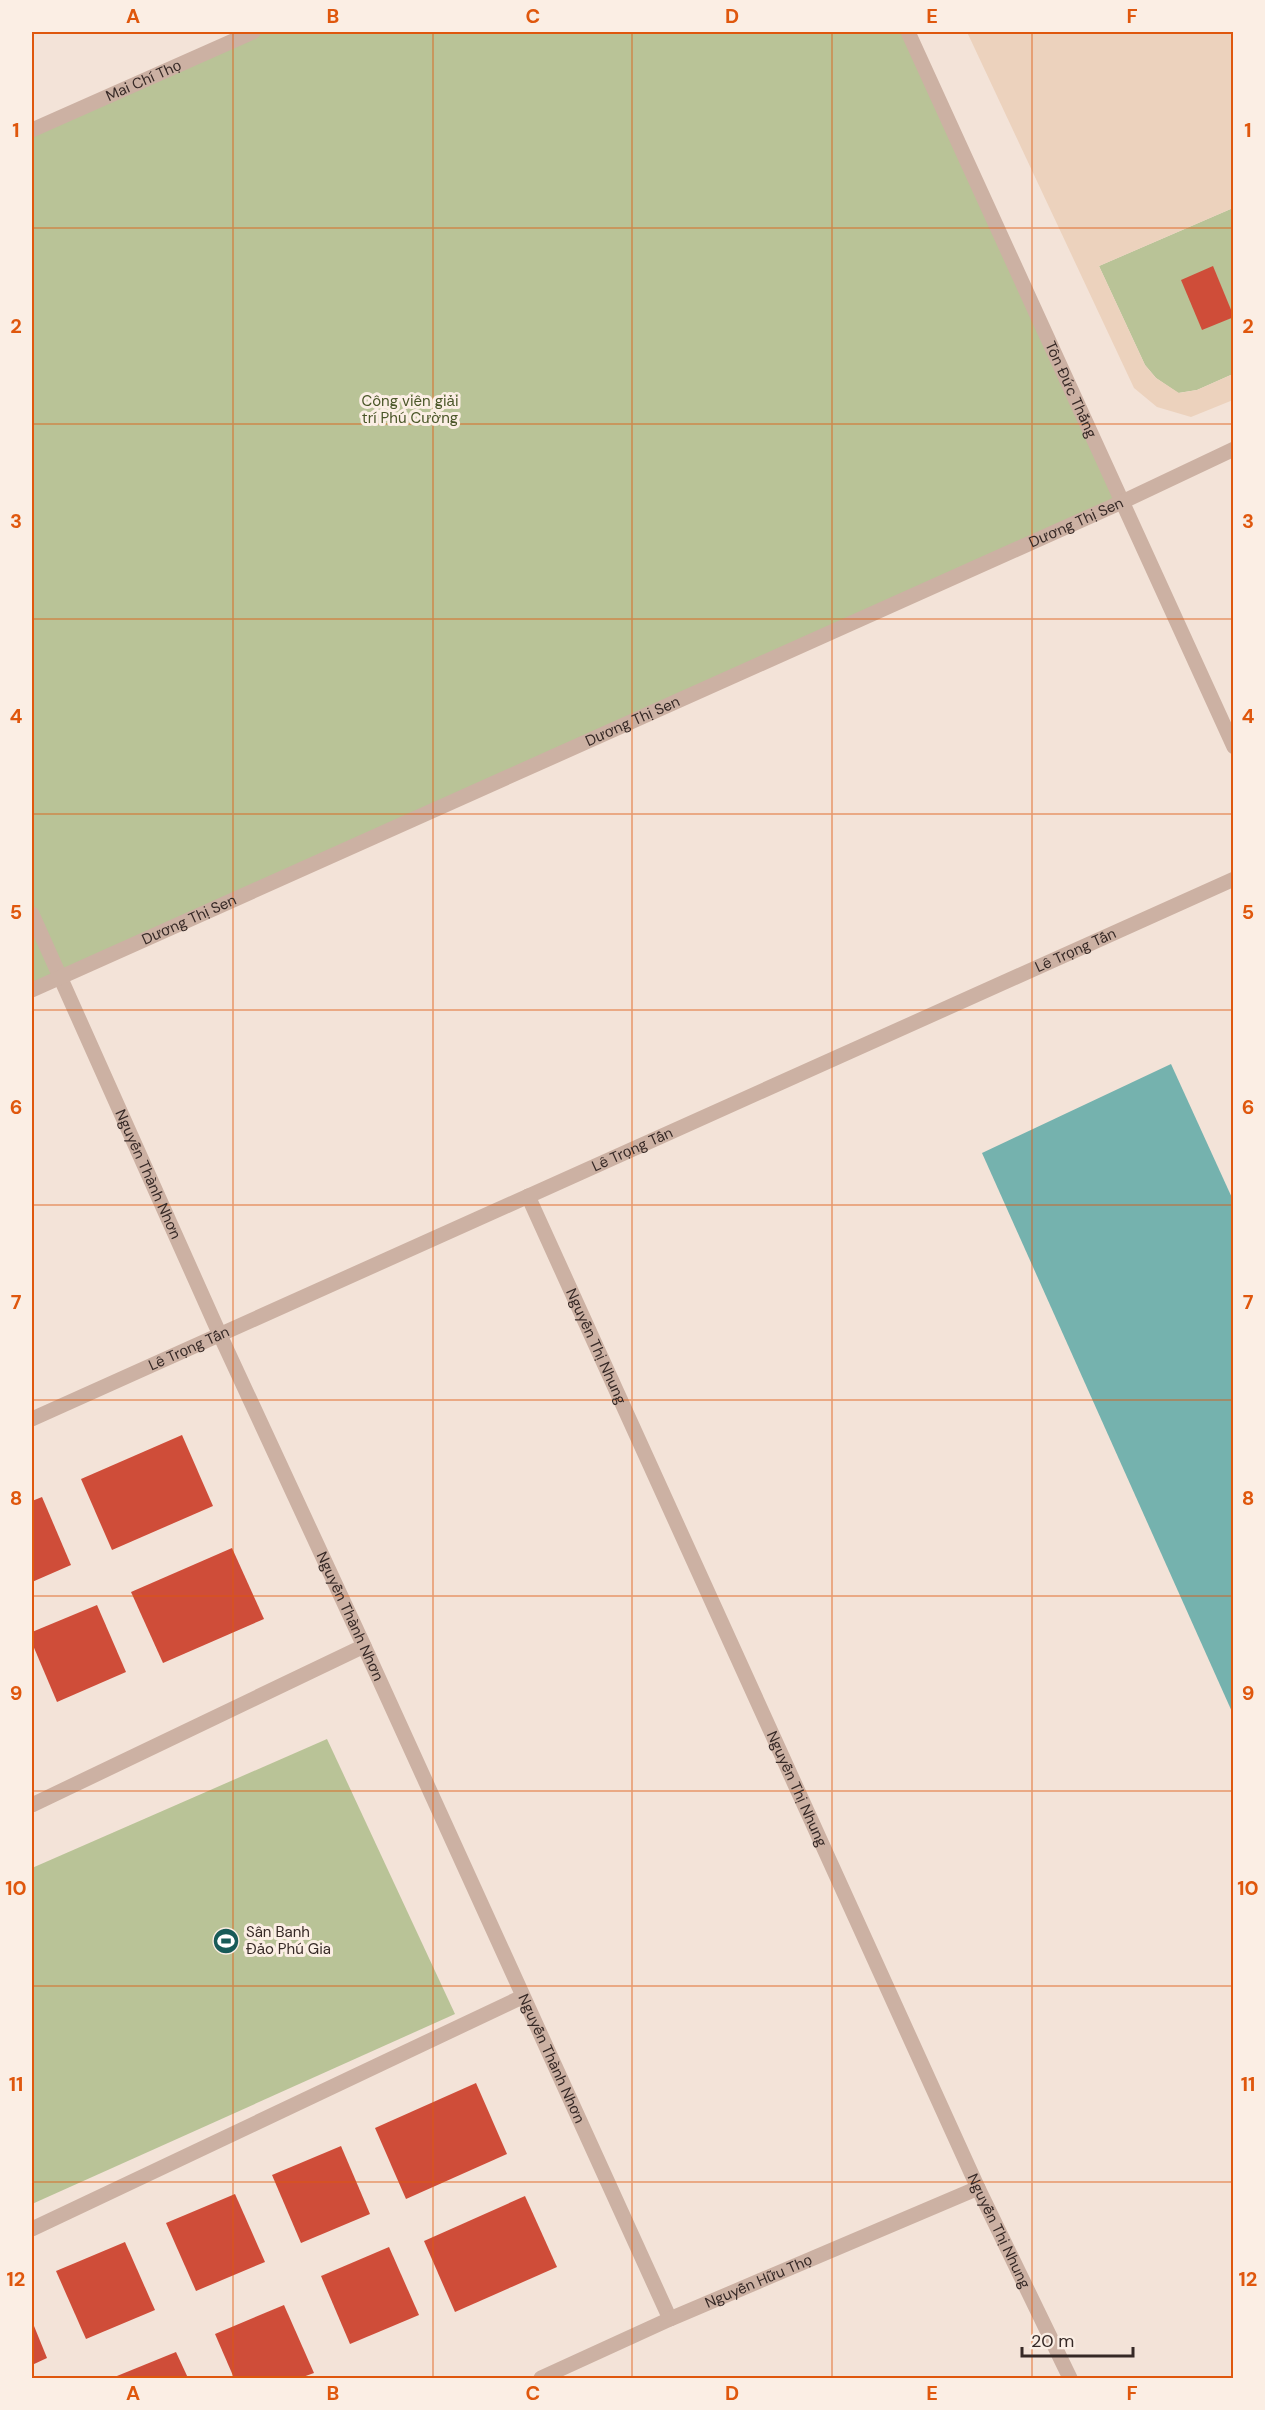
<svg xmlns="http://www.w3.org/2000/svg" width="1265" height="2410" font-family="'DM Sans',sans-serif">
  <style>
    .green { fill: #b9c397 }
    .plaza { fill: #ecd2bd }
    .water { fill: #75b2ae }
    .building { fill: #cf4d39 }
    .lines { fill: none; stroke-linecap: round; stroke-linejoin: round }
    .minor { stroke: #ccb1a3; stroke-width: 15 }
    .grid { fill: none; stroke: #df570d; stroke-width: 1.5; stroke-opacity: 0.55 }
    .labels { text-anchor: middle; stroke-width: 6; stroke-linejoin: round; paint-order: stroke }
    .street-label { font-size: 15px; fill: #362926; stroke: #fbeee4 }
    .park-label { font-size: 15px; fill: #4a5628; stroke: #fbeee4 }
    .poi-label { font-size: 15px; fill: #362926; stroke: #fbeee4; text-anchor: start }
    .neatline { fill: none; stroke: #df570d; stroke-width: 2 }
    .grid-label { font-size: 20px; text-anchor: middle; font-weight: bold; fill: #df570d }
  </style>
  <rect width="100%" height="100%" fill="#f3e3d8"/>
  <g class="green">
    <polygon points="263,32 908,32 1122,502 32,995 32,136"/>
    <polygon points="1233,208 1233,374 1197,390 1178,393 1156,378 1145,365 1099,266"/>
    <polygon points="327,1739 455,2014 32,2204 32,1868"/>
  </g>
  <polygon class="plaza" points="967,32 1233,32 1233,208 1099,266 1145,365 1156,378 1179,393 1197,390 1233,374 1233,400 1191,417 1157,407 1134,388"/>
  <polygon class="water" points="1171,1064 1233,1200 1233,1714 982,1153"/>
  <g class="building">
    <polygon points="1213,266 1234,317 1202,330 1181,280"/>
    <polygon points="182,1435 213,1506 112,1550 81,1479"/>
    <polygon points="42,1497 71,1565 32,1582 32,1501"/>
    <polygon points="232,1548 264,1619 163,1663 131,1592"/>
    <polygon points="97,1605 126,1672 57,1702 32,1643 32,1632"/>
    <polygon points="476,2083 507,2154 406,2199 375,2128"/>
    <polygon points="341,2146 370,2214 301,2243 272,2175"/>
    <polygon points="235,2194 265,2262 196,2291 166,2223"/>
    <polygon points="525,2196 557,2267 455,2312 424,2241"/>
    <polygon points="125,2242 155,2310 86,2339 56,2271"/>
    <polygon points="389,2247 419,2315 350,2344 321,2276"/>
    <polygon points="284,2305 314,2373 300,2378 234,2378 215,2334"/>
    <polygon points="32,2321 47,2358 32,2365"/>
    <polygon points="176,2352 188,2378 112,2378"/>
  </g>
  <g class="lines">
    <g class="minor">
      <path id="s1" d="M908 32 1234 747"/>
      <path id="s2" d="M32 130 253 32"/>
      <path id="s3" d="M32 914 220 1335 364 1646 670 2319"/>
      <path id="s4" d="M32 990 1122 502 1234 449"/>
      <path id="s5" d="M528 1196 978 2188 1070 2378"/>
      <path id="s6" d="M32 1419 1234 879"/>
      <polyline points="32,1805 364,1646"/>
      <polyline points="32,2229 522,1997"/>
      <path id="s7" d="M541 2378 670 2319 978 2188"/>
    </g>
  </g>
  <path class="grid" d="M233 32V2378M433 32V2378M632 32V2378M832 32V2378M1032 32V2378M32 228H1234M32 424H1234M32 619H1234M32 814H1234M32 1010H1234M32 1205H1234M32 1400H1234M32 1596H1234M32 1791H1234M32 1986H1234M32 2182H1234"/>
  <defs>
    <symbol id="stadium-disc" viewBox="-11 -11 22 22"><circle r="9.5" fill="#185b58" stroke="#fbeee4"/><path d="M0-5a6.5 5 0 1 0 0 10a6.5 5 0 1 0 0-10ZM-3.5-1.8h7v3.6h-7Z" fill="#fff"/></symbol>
  </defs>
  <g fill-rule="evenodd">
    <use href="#stadium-disc" x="211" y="1926" width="30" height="30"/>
  </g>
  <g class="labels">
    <g class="street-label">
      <text dy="5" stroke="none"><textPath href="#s2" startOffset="122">Mai Chí Thọ</textPath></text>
      <text dy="5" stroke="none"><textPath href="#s1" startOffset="393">Tôn Đức Thắng</textPath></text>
      <text dy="5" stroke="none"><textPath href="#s4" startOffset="1144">Dương Thị Sen</textPath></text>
      <text dy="5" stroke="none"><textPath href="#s4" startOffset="658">Dương Thị Sen</textPath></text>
      <text dy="5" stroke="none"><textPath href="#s4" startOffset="172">Dương Thị Sen</textPath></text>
      <text dy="5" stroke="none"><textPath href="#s6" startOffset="1144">Lê Trọng Tấn</textPath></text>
      <text dy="5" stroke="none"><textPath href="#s6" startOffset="658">Lê Trọng Tấn</textPath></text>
      <text dy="5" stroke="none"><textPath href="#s3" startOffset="285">Nguyễn Thành Nhơn</textPath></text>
      <text dy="5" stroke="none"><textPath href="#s5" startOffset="165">Nguyễn Thị Nhung</textPath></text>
      <text dy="5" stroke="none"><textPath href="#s6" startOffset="172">Lê Trọng Tấn</textPath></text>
      <text dy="5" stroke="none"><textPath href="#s3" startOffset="771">Nguyễn Thành Nhơn</textPath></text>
      <text dy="5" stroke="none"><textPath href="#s5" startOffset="651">Nguyễn Thị Nhung</textPath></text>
      <text dy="5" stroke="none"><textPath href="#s3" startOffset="1257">Nguyễn Thành Nhơn</textPath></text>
      <text dy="5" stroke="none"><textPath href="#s5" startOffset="1137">Nguyễn Thị Nhung</textPath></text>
      <text dy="5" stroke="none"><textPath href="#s7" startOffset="238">Nguyễn Hữu Thọ</textPath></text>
    </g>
    <g class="park-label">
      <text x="410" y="406">Công viên giải<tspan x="410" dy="17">trí Phú Cường</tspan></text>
    </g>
    <g class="poi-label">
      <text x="246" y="1937">Sân Banh<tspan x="246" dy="17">Đảo Phú Gia</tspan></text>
    </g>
  </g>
  <rect width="1265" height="2410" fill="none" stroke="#fbeee4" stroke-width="66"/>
  <path d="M1022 2347v9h111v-9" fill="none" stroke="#362926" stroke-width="3"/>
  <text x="1031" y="2347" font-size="18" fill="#362926" stroke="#fbeee4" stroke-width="4.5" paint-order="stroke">20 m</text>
  <rect x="33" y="33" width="1199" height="2344" class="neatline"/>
  <g class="grid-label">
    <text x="133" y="23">A</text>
    <text x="333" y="23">B</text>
    <text x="533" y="23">C</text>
    <text x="732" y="23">D</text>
    <text x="932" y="23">E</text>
    <text x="1132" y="23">F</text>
    <text x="16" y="137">1</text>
    <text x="1248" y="137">1</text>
    <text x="16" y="333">2</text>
    <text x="1248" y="333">2</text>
    <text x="16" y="528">3</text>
    <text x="1248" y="528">3</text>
    <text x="16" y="723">4</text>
    <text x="1248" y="723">4</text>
    <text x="16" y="919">5</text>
    <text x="1248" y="919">5</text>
    <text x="16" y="1114">6</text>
    <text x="1248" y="1114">6</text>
    <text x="16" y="1309">7</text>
    <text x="1248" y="1309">7</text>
    <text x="16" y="1505">8</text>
    <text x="1248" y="1505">8</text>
    <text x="16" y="1700">9</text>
    <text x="1248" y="1700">9</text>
    <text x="16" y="1895">10</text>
    <text x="1248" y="1895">10</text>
    <text x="16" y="2091">11</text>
    <text x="1248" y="2091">11</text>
    <text x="16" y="2286">12</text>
    <text x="1248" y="2286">12</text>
    <text x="133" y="2400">A</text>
    <text x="333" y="2400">B</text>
    <text x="533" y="2400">C</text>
    <text x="732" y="2400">D</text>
    <text x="932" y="2400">E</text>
    <text x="1132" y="2400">F</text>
  </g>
</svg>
